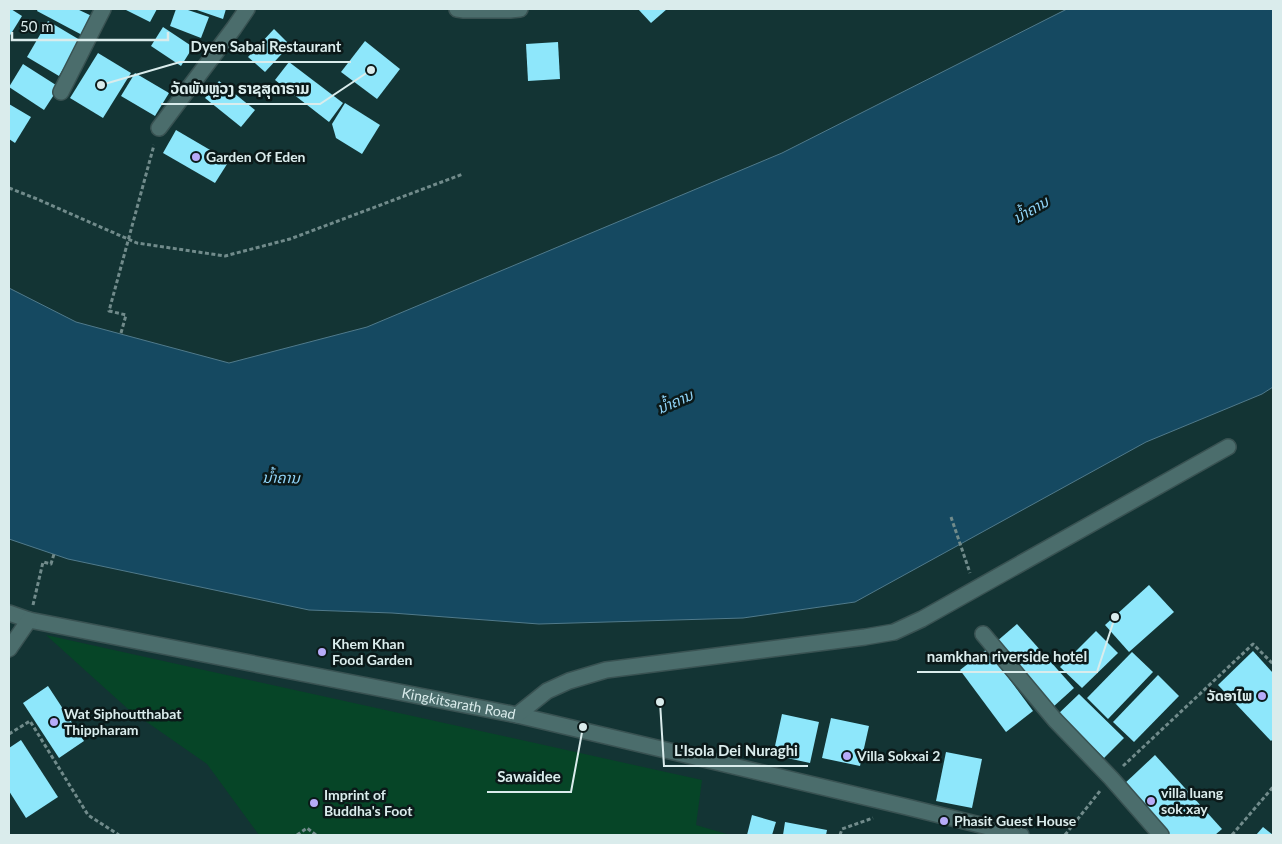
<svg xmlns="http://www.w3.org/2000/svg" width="1282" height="844" font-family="Lato,'Noto Sans Lao',sans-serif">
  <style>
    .green { fill: #064527 }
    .water { fill: #154961; stroke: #507a8b }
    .building { fill: #8ee7fb }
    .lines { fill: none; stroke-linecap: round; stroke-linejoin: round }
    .minor-casing { stroke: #395252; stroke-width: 18 }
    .path { stroke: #718b8b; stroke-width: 3; stroke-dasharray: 4 2.5; stroke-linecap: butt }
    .minor { stroke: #4b6d6c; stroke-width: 15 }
    .poi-dot { fill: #b7abf8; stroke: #0b1919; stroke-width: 2 }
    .labels { text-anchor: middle; stroke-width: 5; stroke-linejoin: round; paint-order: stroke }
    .poi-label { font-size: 14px; font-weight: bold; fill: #daecec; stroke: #0b1919; text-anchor: start }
    .street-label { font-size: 14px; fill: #daecec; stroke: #0b1919 }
    .water-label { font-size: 15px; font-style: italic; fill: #91d5f9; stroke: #0b1919 }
    .leader { fill: none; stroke: #daecec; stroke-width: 2 }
    .callout-dot { fill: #daecec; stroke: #0b1919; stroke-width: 2 }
    .callout-label { font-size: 15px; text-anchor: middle; font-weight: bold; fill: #daecec; stroke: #0b1919; stroke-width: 5; stroke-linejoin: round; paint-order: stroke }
  </style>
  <rect width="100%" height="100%" fill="#133434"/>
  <polygon class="green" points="46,635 702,780 696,825 730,835 259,835 207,764 128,709"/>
  <polygon class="water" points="1067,9 1273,9 1273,387 1262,394 1146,442 855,602 743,618 539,624 392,613 309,610 68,559 9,539 9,288 76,322 229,363 367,327 782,153"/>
  <g class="building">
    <polygon points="9,9 11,9 22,16 9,37"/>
    <polygon points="38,9 77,9 94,17 84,36 37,11"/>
    <polygon points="124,9 157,9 150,22"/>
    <polygon points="176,9 185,9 209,17 201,38 170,26"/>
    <polygon points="194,9 226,9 223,19"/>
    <polygon points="638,9 667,9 651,23"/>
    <polygon points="48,21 80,40 59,76 27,57"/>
    <polygon points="163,27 193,47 181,66 151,46"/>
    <polygon points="274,29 290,45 265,72 248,57"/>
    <polygon points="365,41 400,69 377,99 341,72"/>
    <polygon points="558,42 560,79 528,81 526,44"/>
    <polygon points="98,53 131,73 103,118 70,98"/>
    <polygon points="289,62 343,103 329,122 275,80"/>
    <polygon points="23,64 59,87 44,110 9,87"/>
    <polygon points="135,73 169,93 155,116 121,96"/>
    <polygon points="219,81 255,110 241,127 205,98"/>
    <polygon points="345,103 380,125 362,154 336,138 332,124"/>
    <polygon points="9,104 31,117 15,143 9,139"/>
    <polygon points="176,130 229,161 215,183 163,153"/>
    <polygon points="1149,585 1174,612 1129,652 1105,625"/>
    <polygon points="1017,624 1074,688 1053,707 996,642"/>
    <polygon points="1096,631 1118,653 1082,688 1060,667"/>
    <polygon points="987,649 1033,711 1006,732 960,670"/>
    <polygon points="1253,651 1273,673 1273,739 1271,741 1218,685"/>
    <polygon points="1132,652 1153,672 1108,719 1087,698"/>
    <polygon points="1158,675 1179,696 1134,742 1113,722"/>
    <polygon points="48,686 84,741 59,758 23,703"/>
    <polygon points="1079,694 1124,738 1104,758 1075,730 1073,733 1056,716"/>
    <polygon points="782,714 819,722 810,763 773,755"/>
    <polygon points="831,718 869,726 860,766 822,758"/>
    <polygon points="21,740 58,797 26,818 9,791 9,748"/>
    <polygon points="946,752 982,759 972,808 936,801"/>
    <polygon points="1155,755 1222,829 1215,835 1169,835 1123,785"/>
    <polygon points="752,815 776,822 772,835 747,835"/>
    <polygon points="785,822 827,830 826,835 783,835"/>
    <polygon points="1263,827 1273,835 1256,835"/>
  </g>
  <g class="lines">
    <defs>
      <g id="minor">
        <polyline points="457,9 464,10 510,10 520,9"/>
        <polyline points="61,92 103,9"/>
        <polyline points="159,128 234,28 247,9"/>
        <path id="s1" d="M9 613 29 620 517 715 907 807 1021 835"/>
        <polyline points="983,634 1055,720 1111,778 1161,835"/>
        <polyline points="9,649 29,620"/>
        <polyline points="517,715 547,691 569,681 606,670 865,637 894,632 922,619 1228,447"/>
      </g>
    </defs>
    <use href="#minor" class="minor-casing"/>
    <g class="path">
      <polyline points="9,188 37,199 137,243 225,256 290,239 463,174"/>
      <polyline points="121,333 126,315 109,311 154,145"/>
      <polyline points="951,517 970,573"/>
      <polyline points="33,605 43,562 51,564 54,554"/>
      <polyline points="9,734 30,721 88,815 119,835"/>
      <polyline points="1123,766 1253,644 1273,664"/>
      <polyline points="297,835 307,828 316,835"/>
      <polyline points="840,835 842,829 873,818"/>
      <polyline points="1065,835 1100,791"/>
      <polyline points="1232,835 1273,787"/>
    </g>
    <use href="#minor" class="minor"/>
  </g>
  <g class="poi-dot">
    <circle cx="196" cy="157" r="5"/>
    <circle cx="322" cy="652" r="5"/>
    <circle cx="1262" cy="696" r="5"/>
    <circle cx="54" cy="722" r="5"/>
    <circle cx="847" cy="756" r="5"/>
    <circle cx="1151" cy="801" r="5"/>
    <circle cx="314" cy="803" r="5"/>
    <circle cx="944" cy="821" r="5"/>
  </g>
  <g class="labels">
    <g class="poi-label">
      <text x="206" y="162">Garden Of Eden</text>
      <text x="332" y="649">Khem Khan<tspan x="332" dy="16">Food Garden</tspan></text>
      <text x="1252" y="701" text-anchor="end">ວັດອາໄພ</text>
      <text x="64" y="719">Wat Siphoutthabat<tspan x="64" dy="16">Thippharam</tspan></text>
      <text x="857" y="761">Villa Sokxai 2</text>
      <text x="1161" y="798">villa luang<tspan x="1161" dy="16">sok xay</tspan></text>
      <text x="324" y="800">Imprint of<tspan x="324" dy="16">Buddha's Foot</tspan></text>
      <text x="954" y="826">Phasit Guest House</text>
    </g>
    <g class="street-label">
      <text dy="5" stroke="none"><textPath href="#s1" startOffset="459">Kingkitsarath Road</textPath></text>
    </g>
    <g class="water-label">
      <text transform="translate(1031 210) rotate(-30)" y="5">ນ້ຳຄານ</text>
      <text transform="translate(675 402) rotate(-24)" y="5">ນ້ຳຄານ</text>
      <text transform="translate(281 478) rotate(1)" y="5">ນ້ຳຄານ</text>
    </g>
  </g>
  <path class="leader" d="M101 85L180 62H351M371 70L320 104H161M1115 617L1097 672H917M660 702L664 766H808M583 727L571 792H487"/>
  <g class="callout-dot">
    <circle cx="101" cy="85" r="5"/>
    <circle cx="371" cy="70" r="5"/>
    <circle cx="1115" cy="617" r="5"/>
    <circle cx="660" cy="702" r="5"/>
    <circle cx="583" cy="727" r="5"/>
  </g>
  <g class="callout-label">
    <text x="266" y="52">Dyen Sabai Restaurant</text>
    <text x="240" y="94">ວັດພັນຫຼວງ ຣາຊສຸດາຣາມ</text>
    <text x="1007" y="662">namkhan riverside hotel</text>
    <text x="736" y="756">L'Isola Dei Nuraghi</text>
    <text x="529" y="782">Sawaidee</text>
  </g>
  <rect width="1282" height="844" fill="none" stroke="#daecec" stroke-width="20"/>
  <path d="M12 32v8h156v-8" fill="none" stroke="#daecec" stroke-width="2.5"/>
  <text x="20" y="32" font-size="15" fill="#daecec" stroke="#0b1919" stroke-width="4" paint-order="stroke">50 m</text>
</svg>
